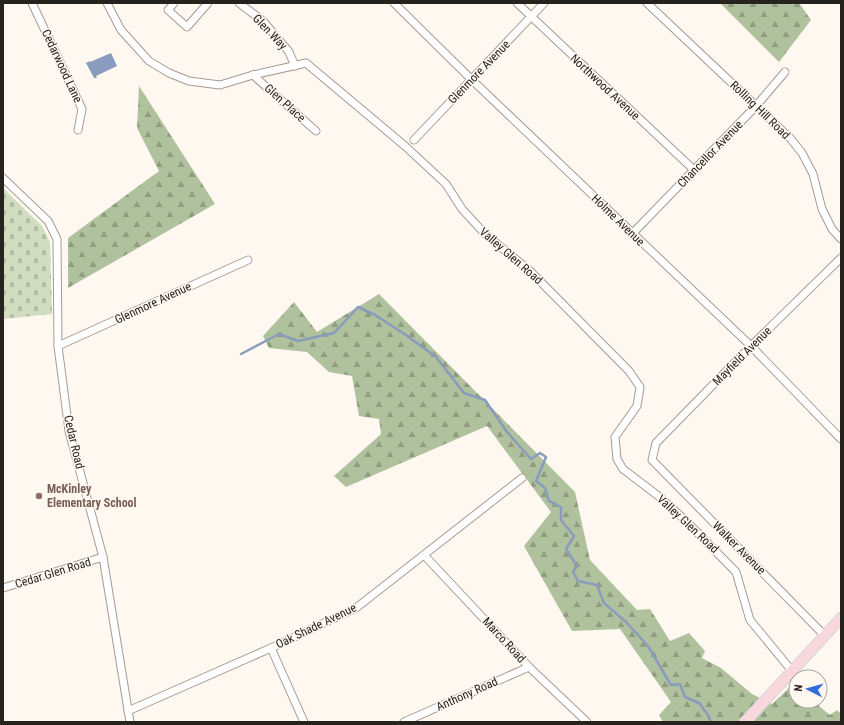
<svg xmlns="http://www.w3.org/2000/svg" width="844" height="725" font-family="'Roboto Condensed',sans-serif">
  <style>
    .forest { fill: url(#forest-firs) }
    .cemetery { fill: url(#cemetery-stones) }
    .water { fill: #899cbd }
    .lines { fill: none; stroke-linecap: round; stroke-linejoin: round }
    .stream { stroke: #899cbd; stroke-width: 2.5 }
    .minor-casing { stroke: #a69b91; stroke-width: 9 }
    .primary-casing { stroke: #d8d7d6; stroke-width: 12 }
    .minor { stroke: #fff; stroke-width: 7 }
    .primary { stroke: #f8d8dd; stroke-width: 10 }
    .education-dot { fill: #8d6e63; stroke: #fff8f1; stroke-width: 1.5 }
    .labels { text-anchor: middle; stroke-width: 3; stroke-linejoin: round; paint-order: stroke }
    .street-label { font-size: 12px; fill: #26221e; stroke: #fff8f1 }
    .education-label { font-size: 12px; font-weight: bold; fill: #785e54; stroke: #fff8f1; text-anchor: start }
  </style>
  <defs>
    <pattern id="forest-firs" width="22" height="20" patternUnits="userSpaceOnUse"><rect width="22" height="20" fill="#b0c19d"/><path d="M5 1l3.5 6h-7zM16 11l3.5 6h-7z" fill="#8f9c7f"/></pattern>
    <pattern id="cemetery-stones" width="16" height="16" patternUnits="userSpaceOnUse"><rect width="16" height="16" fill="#d0ddc1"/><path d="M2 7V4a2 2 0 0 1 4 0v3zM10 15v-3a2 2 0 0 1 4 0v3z" fill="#b2bda5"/></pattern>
  </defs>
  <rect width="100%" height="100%" fill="#fff8f1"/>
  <g class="forest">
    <polygon points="720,3 799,3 811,20 779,62"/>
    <polygon points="139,86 215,204 68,288 68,238 159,171 137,128"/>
    <polygon points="379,294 575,492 590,560 637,610 650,609 670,641 689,633 705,651 702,658 721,668 752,694 772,704 793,684 796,686 796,701 813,701 830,715 837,710 841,714 841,722 663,722 659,715 671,702 620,629 572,631 524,546 551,512 487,426 346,487 334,476 381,434 379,419 359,416 352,376 329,372 307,352 269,348 263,336 294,302 317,332"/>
  </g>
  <polygon class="cemetery" points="3,188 42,226 50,242 52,314 3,319"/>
  <polygon class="water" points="111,53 117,66 96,76 97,78 94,78 86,63 90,61 90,62"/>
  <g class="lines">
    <polyline class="stream" points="241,354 279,334 298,341 334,333 358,307 375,315 406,335 436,357 464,393 485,400 507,432 531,459 540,453 546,457 536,481 545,488 549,501 561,507 561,520 574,536 566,549 577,566 573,572 578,581 597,585 604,603 627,623 648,646 671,685 680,684 685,697 699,703 708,715 711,722"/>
    <defs>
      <g id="minor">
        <polyline points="32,3 82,109 78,130"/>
        <polyline points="107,3 121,30 149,61 169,73 189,81 220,85 253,75 306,63 405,146 446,184 462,209 485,234 530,271 629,371 640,387 637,406 615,437 617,459 623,469 661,498 686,521 736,572 750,620 792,671"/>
        <polyline points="174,3 168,10 187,27 208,3"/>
        <polyline points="239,3 263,21 289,52 295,66"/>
        <polyline points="394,3 472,80 751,346 841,439"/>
        <polyline points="517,3 694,170"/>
        <polyline points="647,3 790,138 802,153 813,174 822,209 832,229 841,239"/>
        <polyline points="253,75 316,131"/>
        <polyline points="414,140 544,3"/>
        <polyline points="3,178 48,221 57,239 58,346 69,431 103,557 130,722"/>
        <polyline points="632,234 756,106 785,72"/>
        <polyline points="58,346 248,260"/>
        <polyline points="424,555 529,667 587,722"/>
        <polyline points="3,588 103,557"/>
        <polyline points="825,636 652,460 656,443 751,346 841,258"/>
        <polyline points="271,648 304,722"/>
        <polyline points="128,711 271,648 356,608 522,478"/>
        <polyline points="404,722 529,667"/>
      </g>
      <polyline id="primary" points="745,722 841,618"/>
    </defs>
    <use href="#minor" class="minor-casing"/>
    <use href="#primary" class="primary-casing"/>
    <use href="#minor" class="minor"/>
    <use href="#primary" class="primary"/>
  </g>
  <circle class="education-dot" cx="39" cy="496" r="4"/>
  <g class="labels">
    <g class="street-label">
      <text transform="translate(270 32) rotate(46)" y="4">Glen Way</text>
      <text transform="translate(62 66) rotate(65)" y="4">Cedarwood Lane</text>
      <text transform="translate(479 72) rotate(-46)" y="4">Glenmore Avenue</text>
      <text transform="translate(605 87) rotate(43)" y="4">Northwood Avenue</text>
      <text transform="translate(285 103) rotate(42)" y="4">Glen Place</text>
      <text transform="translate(760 110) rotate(44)" y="4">Rolling Hill Road</text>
      <text transform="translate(710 154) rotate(-46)" y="4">Chancellor Avenue</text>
      <text transform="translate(618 220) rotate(44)" y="4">Holme Avenue</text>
      <text transform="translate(511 256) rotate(41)" y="4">Valley Glen Road</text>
      <text transform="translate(153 303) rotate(-25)" y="4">Glenmore Avenue</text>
      <text transform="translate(742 356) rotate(-45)" y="4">Mayfield Avenue</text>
      <text transform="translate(74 442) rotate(77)" y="4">Cedar Road</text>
      <text transform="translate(688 524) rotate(43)" y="4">Valley Glen Road</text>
      <text transform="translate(739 548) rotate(45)" y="4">Walker Avenue</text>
      <text transform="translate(53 573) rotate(-17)" y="4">Cedar Glen Road</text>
      <text transform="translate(316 626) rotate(-26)" y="4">Oak Shade Avenue</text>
      <text transform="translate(504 640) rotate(47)" y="4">Marco Road</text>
      <text transform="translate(467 694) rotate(-24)" y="4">Anthony Road</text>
    </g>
    <g class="education-label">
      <text x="47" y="493">McKinley<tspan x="47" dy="14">Elementary School</tspan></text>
    </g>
  </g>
  <rect width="844" height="725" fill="none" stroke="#26221e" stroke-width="8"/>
  <g transform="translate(808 689) rotate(276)"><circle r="19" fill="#fff8f1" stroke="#a8a29d"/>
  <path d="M0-3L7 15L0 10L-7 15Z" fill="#346bda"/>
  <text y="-6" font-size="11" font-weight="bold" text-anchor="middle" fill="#26221e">N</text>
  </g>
</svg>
